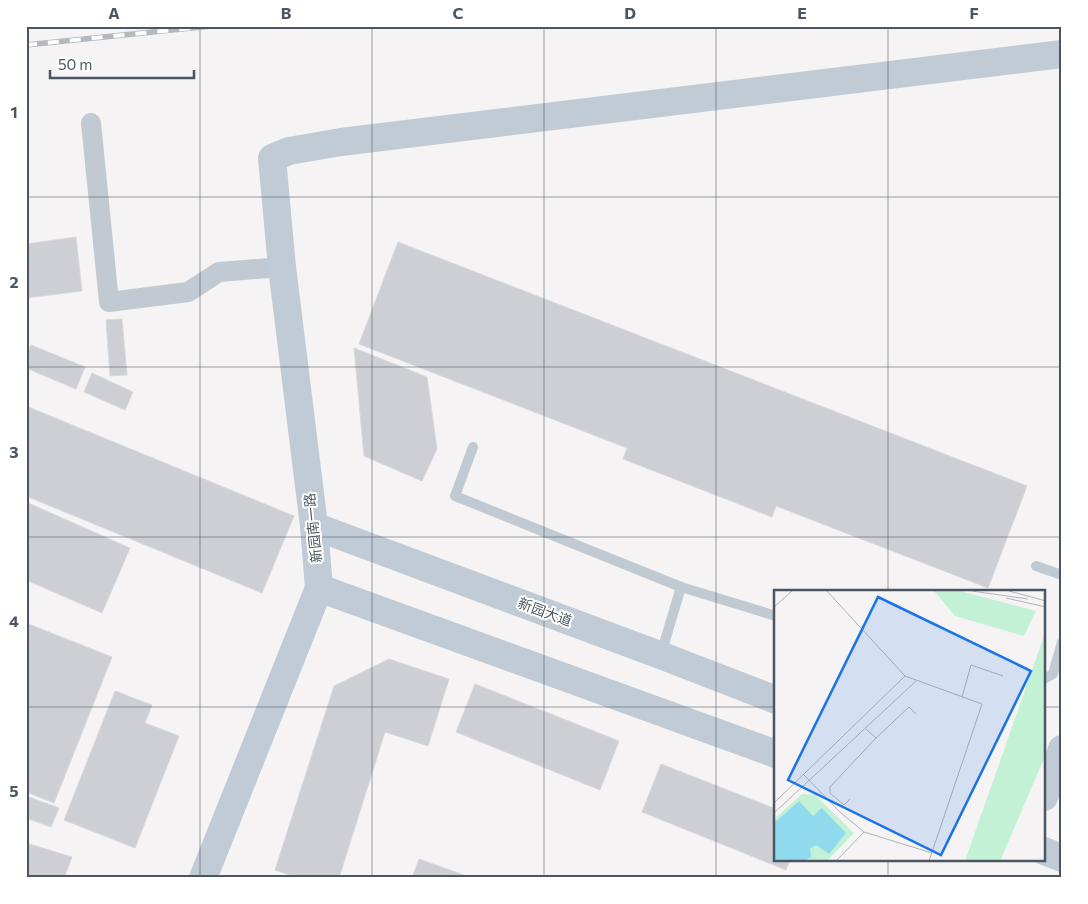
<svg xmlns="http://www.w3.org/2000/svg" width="1088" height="904" font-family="Commissioner,'Noto Sans SC',sans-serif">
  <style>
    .building { fill: #cdcfd5; stroke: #d7d9de }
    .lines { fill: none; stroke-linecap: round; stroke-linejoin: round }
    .lane { stroke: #c1cad2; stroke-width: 10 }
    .street { stroke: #c1cad2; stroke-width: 20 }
    .secondary { stroke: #c1cbd6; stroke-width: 28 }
    .rail-casing { stroke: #b5b8bd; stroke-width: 5.5 }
    .rail { stroke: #fff; stroke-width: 4; stroke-dasharray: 11; stroke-linecap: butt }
    .grid { fill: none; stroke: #4a5661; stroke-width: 1; stroke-opacity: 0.55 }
    .labels { text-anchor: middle; stroke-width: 4; stroke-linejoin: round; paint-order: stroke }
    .street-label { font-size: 14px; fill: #4a5661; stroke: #fff }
    .inset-road { fill: none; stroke: #b1b4b9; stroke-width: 1 }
    .view { fill: #1a73e8; fill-opacity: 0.15; stroke: #1a73e8; stroke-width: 2.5 }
    .inset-edge { fill: none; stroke: #4a5661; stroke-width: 2.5 }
    .neatline { fill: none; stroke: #4a5661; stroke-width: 2 }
    .grid-label { font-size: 16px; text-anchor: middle; font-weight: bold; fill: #4a5661 }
  </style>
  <rect width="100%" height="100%" fill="#f5f3f3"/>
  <g class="building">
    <polygon points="76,237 82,291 26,298 26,244"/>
    <polygon points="398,242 1027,486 988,588 776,506 772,517 623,459 627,448 359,344"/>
    <polygon points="122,319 127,375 110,376 106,320"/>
    <polygon points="31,345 85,367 76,389 26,368 26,357"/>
    <polygon points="354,348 427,377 437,449 422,481 364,456"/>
    <polygon points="92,373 133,392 125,410 84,392"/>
    <polygon points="26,406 294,516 262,593 26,496"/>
    <polygon points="26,502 130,548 102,613 26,580"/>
    <polygon points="26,623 112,657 54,803 26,792"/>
    <polygon points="389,659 449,679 428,746 385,732 339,878 299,878 275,870 334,686"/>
    <polygon points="475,684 619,741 600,790 456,732"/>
    <polygon points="115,691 152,705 145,723 179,736 135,848 64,820"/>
    <polygon points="661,764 776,809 776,860 790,860 786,870 642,812"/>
    <polygon points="26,796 59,808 51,827 26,818"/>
    <polygon points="26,843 72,857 64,878 26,878"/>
    <polygon points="419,859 472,878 412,878"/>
  </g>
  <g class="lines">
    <g class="lane">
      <polyline points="473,447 455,496 681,587 661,654"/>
      <polyline points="1036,566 1062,575"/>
      <polyline points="681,587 776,616"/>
      <polyline points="1044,679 1053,674 1062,642"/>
    </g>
    <polyline class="street" points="91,123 109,302 188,292 219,272 282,267"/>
    <g class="secondary">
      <polyline points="314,526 660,655 776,700"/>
      <polyline points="319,588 776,754"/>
      <polyline points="1044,797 1062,749"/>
      <polyline points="1044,851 1062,858"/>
      <polyline points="203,878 319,588 314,526 282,267 272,158 289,151 341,142 1062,54"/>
    </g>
    <defs>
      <polyline id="rail" points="26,45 211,26"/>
    </defs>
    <use href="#rail" class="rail-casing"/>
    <use href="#rail" class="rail"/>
  </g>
  <path class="grid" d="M200 26V878M372 26V878M544 26V878M716 26V878M888 26V592M26 197H1062M26 367H1062M26 537H1062M26 707H776M1044 707H1062M888 860V878"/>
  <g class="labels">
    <g class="street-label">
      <text transform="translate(313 528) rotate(-96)" y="5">新园南一路</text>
      <text transform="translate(545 612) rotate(20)" y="5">新园大道</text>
    </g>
  </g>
  <g transform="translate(774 590)">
    <rect width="271" height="271" fill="#f5f3f3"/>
    <path d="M160 1H186L262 21 250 46 181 26ZM271 43V166L226 271H191ZM28 204 41 205 80 243 53 271H0V229Z" fill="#c3f1d5"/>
    <path d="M25 211 39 226 48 218 72 243 55 264 42 255 36 259 37 267 30 271H0V233Z" fill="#90daee"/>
    <path class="inset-road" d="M53 1 131 86 208 114 155 271M198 1 254 9M235 1 272 11M232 8 272 17M0 17 18 1M188 107 197 75 229 86M92 139 102 148 135 117 142 124M30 185 67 223 90 242 158 263M76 209 70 215 56 203V197L102 148M0 213 131 86M0 223 142 91M62 271 90 242"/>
    <path class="view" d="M104 7 257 81 167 265 14 190Z"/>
    <rect width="271" height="271" class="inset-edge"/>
  </g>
  <rect width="1088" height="904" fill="none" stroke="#ffffff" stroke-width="55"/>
  <path d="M50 70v8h144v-8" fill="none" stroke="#4a5661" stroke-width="2.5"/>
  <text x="58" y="70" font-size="15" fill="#4a5661" stroke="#ffffff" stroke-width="4" paint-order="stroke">50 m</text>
  <rect x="28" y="28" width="1032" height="848" class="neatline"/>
  <g class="grid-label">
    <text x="114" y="19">A</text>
    <text x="286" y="19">B</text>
    <text x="458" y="19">C</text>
    <text x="630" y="19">D</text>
    <text x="802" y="19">E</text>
    <text x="974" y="19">F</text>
    <text x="14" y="118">1</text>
    <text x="14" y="288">2</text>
    <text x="14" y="458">3</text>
    <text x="14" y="627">4</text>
    <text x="14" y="797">5</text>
  </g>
</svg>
